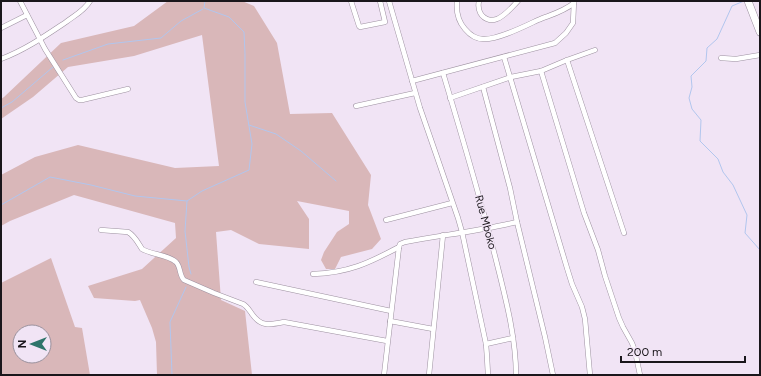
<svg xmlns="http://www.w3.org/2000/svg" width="761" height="376" font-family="Figtree,sans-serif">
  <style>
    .green { fill: #d9b7b9; fill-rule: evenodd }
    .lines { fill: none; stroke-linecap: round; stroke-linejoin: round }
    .stream { stroke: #b2c6ee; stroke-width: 1 }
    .minor-casing { stroke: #9d91a0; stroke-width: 5.5 }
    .primary-casing { stroke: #9d91a0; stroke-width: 8 }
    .minor { stroke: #fff; stroke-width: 4.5 }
    .primary { stroke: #fff; stroke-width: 7 }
    .labels { text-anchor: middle; stroke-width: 3; stroke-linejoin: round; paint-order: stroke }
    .street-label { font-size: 11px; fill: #1a161b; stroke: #f1e4f5 }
  </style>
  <rect width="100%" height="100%" fill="#f1e4f5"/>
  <g class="green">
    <polygon points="168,1 242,1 254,6 277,43 290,114 332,113 371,175 368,205 381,239 372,249 341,257 335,269 326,269 321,260 324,252 337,232 349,224 349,211 297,201 309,219 309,249 259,244 231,230 216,232 221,300 245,311 252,375 157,375 156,342 152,328 140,300 135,301 94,298 88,286 142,269 176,238 175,223 74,195 10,221 1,226 1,175 35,157 78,145 175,168 219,166 202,35 134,56 68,67 33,97 1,119 1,99 4,97 61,43 134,26"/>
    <path d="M51 258 75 327 82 328 90 375H1V283ZM20 332H44V356H20Z"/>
  </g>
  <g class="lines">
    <g class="stream">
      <polyline points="744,1 732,6 717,39 707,48 706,61 691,76 692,87 689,98 692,109 701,120 700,141 718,159 723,172 733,185 747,215 745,233 760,250"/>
      <polyline points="63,60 108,44 161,38 181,21 203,9"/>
      <polyline points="1,108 12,102 53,67"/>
      <polyline points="249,125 276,134 301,151 336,181"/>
      <polyline points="1,205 50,177 91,185 135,196 187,201"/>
      <polyline points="191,274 189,267 185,231 187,201 202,191 249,170 252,144 245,102 245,54 244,32 229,17 204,8 205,1"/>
      <polyline points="172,375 170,322 186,287"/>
    </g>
    <defs>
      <g id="minor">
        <polyline points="20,1 45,49 76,98 79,100 82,100 128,89"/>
        <polyline points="351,1 359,26 360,27 385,22 380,1"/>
        <polyline points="389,1 420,108 437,157 458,218 462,232 486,344 487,357 488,375"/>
        <path d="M457 1C456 12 458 21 465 29 470 35 476 39 483 39 498 40 525 26 538 20 550 15 563 12 574 3"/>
        <path d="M479 1C477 10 481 18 490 20 493 20 495 20 497 19 505 16 512 7 518 1"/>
        <polyline points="1,28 27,15"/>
        <polyline points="504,57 567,268 572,284 582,307 585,319 590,375"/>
        <polyline points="721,58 736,59 760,55"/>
        <path d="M1 59C25 50 45 36 66 22 75 15 84 11 90 1"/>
        <polyline points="567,60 624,233"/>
        <polyline points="541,71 584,213 598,250 605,276 619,318 623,327 632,343 635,351 640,375"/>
        <path d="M443 73C462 136 481 200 497 264 506 300 516 338 516 375"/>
        <polyline points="412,81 555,43 566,33 573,23 574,1"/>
        <polyline points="483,87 510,188 517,222 545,337 553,375"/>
        <polyline points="450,98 511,77 541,71 567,60 595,50"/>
        <polyline points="356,106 415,93"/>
        <polyline points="386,220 452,203"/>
        <path d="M101 230 128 232C135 236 138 243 142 249 152 255 167 254 176 262 181 267 179 275 184 280L214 293 243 304C247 306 249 310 252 314 261 327 270 325 284 322L387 341"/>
        <path d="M313 274C348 273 369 263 399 247"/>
        <polyline points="256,282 391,311"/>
        <polyline points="390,321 433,329"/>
        <polyline points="486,344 513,338"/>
        <path d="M384 375 399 247 400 244 405 242C442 235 480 231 517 222"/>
        <polyline points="429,375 443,235"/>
      </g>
      <polyline id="primary" points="748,1 760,32"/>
    </defs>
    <use href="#minor" class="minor-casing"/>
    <use href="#primary" class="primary-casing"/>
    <use href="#minor" class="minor"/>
    <use href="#primary" class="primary"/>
  </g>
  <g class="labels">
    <g class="street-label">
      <text transform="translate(486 222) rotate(75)" y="4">Rue Mboko</text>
    </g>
  </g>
  <rect width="761" height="376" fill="none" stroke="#1a161b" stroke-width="4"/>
  <g transform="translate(32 344) rotate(270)"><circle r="19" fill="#f1e4f5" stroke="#9b929e"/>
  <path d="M0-3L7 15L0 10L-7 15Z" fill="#2e746a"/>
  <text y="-6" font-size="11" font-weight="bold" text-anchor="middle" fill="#1a161b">N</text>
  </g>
  <path d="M621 356v6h124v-6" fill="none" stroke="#1a161b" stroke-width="2"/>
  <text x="627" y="356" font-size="12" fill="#1a161b" stroke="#f1e4f5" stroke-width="3" paint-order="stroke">200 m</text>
</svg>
